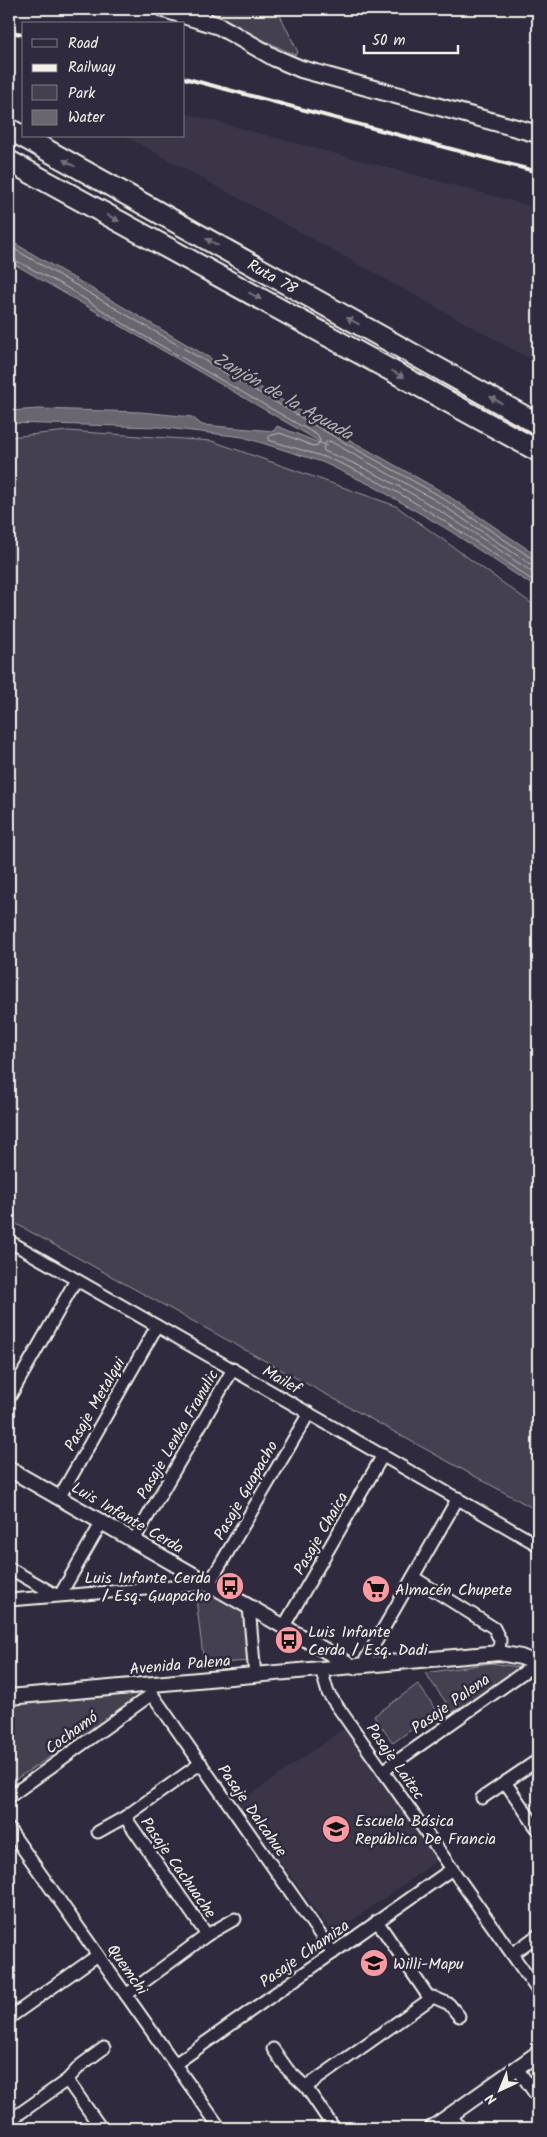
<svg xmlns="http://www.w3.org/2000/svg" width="547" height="2137" font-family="Kalam,sans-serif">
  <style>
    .built { fill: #3b3647 }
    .green { fill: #454050; stroke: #9c989c }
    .water { fill: #6a6670; stroke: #a19ea0 }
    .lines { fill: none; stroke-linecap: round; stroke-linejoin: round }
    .shore { stroke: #bdb9b8; stroke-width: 1 }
    .minor-casing { stroke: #f4f1e8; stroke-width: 15 }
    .tertiary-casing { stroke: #f4f1e8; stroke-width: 18 }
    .secondary-casing { stroke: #f4f1e8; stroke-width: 20 }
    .motorway-casing { stroke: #f4f1e8; stroke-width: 24 }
    .minor { stroke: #2f2a3d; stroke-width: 11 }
    .tertiary { stroke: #2f2a3d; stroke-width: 14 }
    .secondary { stroke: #2f2a3d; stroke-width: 16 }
    .motorway { stroke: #2f2a3d; stroke-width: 20 }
    .rail { stroke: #f4f1e8; stroke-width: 4 }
    .oneway { fill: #747079 }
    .labels { text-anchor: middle; stroke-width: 5; stroke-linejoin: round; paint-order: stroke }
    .street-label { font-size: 16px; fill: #f4f1e8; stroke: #2f2a3d }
    .poi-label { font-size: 16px; fill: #f4f1e8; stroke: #2f2a3d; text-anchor: start }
    .water-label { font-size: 18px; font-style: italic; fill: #b6b2b2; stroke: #2f2a3d }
  </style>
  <rect width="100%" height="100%" fill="#2f2a3d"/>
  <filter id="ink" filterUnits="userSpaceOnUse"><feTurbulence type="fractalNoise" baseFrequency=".02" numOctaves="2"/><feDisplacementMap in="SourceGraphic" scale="10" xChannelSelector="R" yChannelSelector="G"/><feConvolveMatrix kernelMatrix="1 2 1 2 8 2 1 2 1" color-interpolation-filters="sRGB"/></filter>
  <g filter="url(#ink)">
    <g class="built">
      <polygon points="184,113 538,208 538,363 125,136 184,136"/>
      <polygon points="346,1727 434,1853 434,1863 333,1934 238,1804"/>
    </g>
    <g class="green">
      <polygon points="198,9 277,9 298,52 295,55"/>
      <polygon points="68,431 212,441 396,506 538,608 538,1511 9,1220 9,437"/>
      <polygon points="195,1591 207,1592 245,1611 250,1661 204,1664"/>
      <polygon points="491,1663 524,1668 453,1712 425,1673"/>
      <polygon points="418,1684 437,1711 393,1743 374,1716"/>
      <polygon points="136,1694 138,1700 16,1779 9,1777 9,1704"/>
    </g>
    <polygon class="water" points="9,240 343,436 441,491 538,556 538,589 447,529 373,486 322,462 243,437 158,427 9,423 9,411 39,409 141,412 192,417 202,425 274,431 277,426 327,446 9,261"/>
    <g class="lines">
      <g class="shore">
        <polyline points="9,246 340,440 438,495 533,559 538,560"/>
        <path d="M9 257 66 287 132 329 317 435 320 440 318 445 313 446 280 433 269 436V440C293 448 319 454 342 464 411 495 475 542 538 584"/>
        <path d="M538 566 530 564 435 500 330 441 326 442 323 448 324 451C401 480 470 531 538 576"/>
      </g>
      <defs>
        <g id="minor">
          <polyline points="203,20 206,9"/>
          <polyline points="9,1241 538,1545"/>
          <polyline points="9,1398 76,1280"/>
          <polyline points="59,1498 157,1326"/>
          <polyline points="134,1540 233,1369"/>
          <polyline points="9,1568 56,1595"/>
          <polyline points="413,1577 494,1628 500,1640 499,1653"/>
          <polyline points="60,1595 102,1522"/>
          <polyline points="9,1600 209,1584 309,1413"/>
          <polyline points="249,1606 255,1676"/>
          <polyline points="284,1626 383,1455"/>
          <polyline points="362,1666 458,1498"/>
          <polyline points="321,1669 328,1693 538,1991"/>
          <polyline points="150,1684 152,1694 333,1953"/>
          <polyline points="383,1771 537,1663"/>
          <polyline points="505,1782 538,1830"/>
          <polyline points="9,1797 152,1694"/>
          <polyline points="482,1798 538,1760"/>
          <polyline points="125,1817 207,1935"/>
          <polyline points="9,1829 220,2128"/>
          <polyline points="98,1832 125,1817 201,1763"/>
          <polyline points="377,1921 430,1999"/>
          <polyline points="512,1954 538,1935"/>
          <polyline points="126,1995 207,1935 235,1919"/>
          <polyline points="9,2018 98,1955"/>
          <polyline points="273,2049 288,2070 306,2087 334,2128"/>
          <polyline points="175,2064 452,1869"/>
          <polyline points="517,2068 538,2098"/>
          <polyline points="67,2080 101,2128"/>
          <polyline points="306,2087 433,1997 449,2004 459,2016"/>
          <polyline points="451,2115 460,2128"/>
          <polyline points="9,2121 67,2080 81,2065 104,2048"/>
        </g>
        <g id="tertiary">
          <polyline points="9,1469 354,1667"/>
          <polyline points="9,1697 499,1653 521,1657 538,1664"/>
          <polyline points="432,2128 538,2053"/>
        </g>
        <polyline id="secondary" points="164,9 219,26 275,58 301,69 538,134"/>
        <g id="motorway">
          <path id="s1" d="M9 129 538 424"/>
          <polyline points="9,161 538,451"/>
        </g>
      </defs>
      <use href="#minor" class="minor-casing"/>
      <use href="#tertiary" class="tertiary-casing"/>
      <use href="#secondary" class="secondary-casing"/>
      <use href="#motorway" class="motorway-casing"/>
      <use href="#minor" class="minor"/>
      <use href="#tertiary" class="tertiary"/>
      <use href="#secondary" class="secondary"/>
      <use href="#motorway" class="motorway"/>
      <g class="rail">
        <polyline points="9,31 24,35"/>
        <polyline points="184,78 538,172"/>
      </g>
    </g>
    <defs><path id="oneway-solid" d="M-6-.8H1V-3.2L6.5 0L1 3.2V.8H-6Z" transform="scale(1.25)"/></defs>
    <g class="oneway">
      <use href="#oneway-solid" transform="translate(69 163) rotate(-150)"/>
      <use href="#oneway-solid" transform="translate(113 218) rotate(29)"/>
      <use href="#oneway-solid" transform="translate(212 242) rotate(-151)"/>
      <use href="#oneway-solid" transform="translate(255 296) rotate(29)"/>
      <use href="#oneway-solid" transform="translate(353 321) rotate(-151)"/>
      <use href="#oneway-solid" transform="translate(398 374) rotate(29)"/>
      <use href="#oneway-solid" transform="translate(496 400) rotate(-151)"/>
    </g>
  </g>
  <defs>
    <symbol id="bus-disc" viewBox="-11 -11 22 22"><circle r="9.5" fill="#ff9aa2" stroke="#2f2a3d"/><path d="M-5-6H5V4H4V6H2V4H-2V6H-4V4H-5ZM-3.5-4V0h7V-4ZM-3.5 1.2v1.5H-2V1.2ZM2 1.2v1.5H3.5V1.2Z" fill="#111"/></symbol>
    <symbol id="supermarket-disc" viewBox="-11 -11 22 22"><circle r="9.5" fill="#ff9aa2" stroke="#2f2a3d"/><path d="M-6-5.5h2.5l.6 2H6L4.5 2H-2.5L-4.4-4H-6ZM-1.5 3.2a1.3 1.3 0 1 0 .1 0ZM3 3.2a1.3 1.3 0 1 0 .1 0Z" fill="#111"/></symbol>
    <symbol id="school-disc" viewBox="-11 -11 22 22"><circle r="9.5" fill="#ff9aa2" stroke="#2f2a3d"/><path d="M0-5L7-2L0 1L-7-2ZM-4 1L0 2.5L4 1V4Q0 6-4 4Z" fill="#111"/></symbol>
  </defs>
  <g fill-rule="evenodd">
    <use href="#bus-disc" x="214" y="1570" width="32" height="32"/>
    <use href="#supermarket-disc" x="360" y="1573" width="32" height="32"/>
    <use href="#bus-disc" x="273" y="1624" width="32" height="32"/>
    <use href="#school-disc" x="320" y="1813" width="32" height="32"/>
    <use href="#school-disc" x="358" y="1947" width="32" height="32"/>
  </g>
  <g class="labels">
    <g class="street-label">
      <text dy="6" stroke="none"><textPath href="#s1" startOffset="302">Ruta 78</textPath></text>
      <text transform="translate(282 1379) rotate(30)" y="6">Mailef</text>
      <text transform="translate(94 1404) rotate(-60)" y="6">Pasaje Metalqui</text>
      <text transform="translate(177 1434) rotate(-60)" y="6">Pasaje Lenka Franulic</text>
      <text transform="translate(245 1490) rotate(-60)" y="6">Pasaje Guapacho</text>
      <text transform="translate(128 1517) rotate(30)" y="6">Luis Infante Cerda</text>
      <text transform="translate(320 1533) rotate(-60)" y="6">Pasaje Chaica</text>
      <text transform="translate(180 1664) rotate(-5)" y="6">Avenida Palena</text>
      <text transform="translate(450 1703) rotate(-35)" y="6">Pasaje Palena</text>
      <text transform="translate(71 1732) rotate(-36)" y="6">Cochamó</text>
      <text transform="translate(396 1761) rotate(55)" y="6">Pasaje Laitec</text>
      <text transform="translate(253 1810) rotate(55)" y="6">Pasaje Dalcahue</text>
      <text transform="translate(179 1867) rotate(55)" y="6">Pasaje Cachuache</text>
      <text transform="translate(304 1953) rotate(-35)" y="6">Pasaje Chamiza</text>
      <text transform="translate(128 1969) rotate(55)" y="6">Quemchi</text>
    </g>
    <g class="poi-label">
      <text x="211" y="1583" text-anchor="end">Luis Infante Cerda<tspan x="211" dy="18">/ Esq. Guapacho</tspan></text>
      <text x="395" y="1595">Almacén Chupete</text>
      <text x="308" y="1637">Luis Infante<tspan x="308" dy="18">Cerda / Esq. Dadi</tspan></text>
      <text x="355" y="1826">Escuela Básica<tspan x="355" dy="18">República De Francia</tspan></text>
      <text x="393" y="1969">Willi-Mapu</text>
    </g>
    <g class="water-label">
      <text transform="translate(283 396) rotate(30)" y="6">Zanjón de la Aguada</text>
    </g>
  </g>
  <rect width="547" height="2137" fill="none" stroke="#2f2a3d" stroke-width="30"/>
  <rect x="15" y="15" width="517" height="2107" fill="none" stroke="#f4f1e8" stroke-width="2" filter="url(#ink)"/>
  <rect x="22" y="22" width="162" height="115" fill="#2f2a3d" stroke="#7e7a81"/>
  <rect x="32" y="39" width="25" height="8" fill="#2f2a3d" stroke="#7e7a81"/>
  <text x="68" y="48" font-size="15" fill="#f4f1e8">Road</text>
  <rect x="32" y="64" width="25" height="8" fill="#f4f1e8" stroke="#7e7a81"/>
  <text x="68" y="72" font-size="15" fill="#f4f1e8">Railway</text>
  <rect x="32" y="85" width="25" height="15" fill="#454050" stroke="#7e7a81"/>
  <text x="68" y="98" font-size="15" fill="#f4f1e8">Park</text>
  <rect x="32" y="110" width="25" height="15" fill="#6a6670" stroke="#7e7a81"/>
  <text x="68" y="122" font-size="15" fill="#f4f1e8">Water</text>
  <g transform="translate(500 2090) rotate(224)" stroke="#2f2a3d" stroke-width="4" paint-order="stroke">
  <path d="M0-4L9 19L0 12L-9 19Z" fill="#f4f1e8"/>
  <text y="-8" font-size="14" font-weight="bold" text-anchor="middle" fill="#f4f1e8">N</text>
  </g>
  <path d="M364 45v8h94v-8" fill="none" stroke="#f4f1e8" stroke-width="2.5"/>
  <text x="372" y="45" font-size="15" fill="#f4f1e8" stroke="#2f2a3d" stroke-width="4" paint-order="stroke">50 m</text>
</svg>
